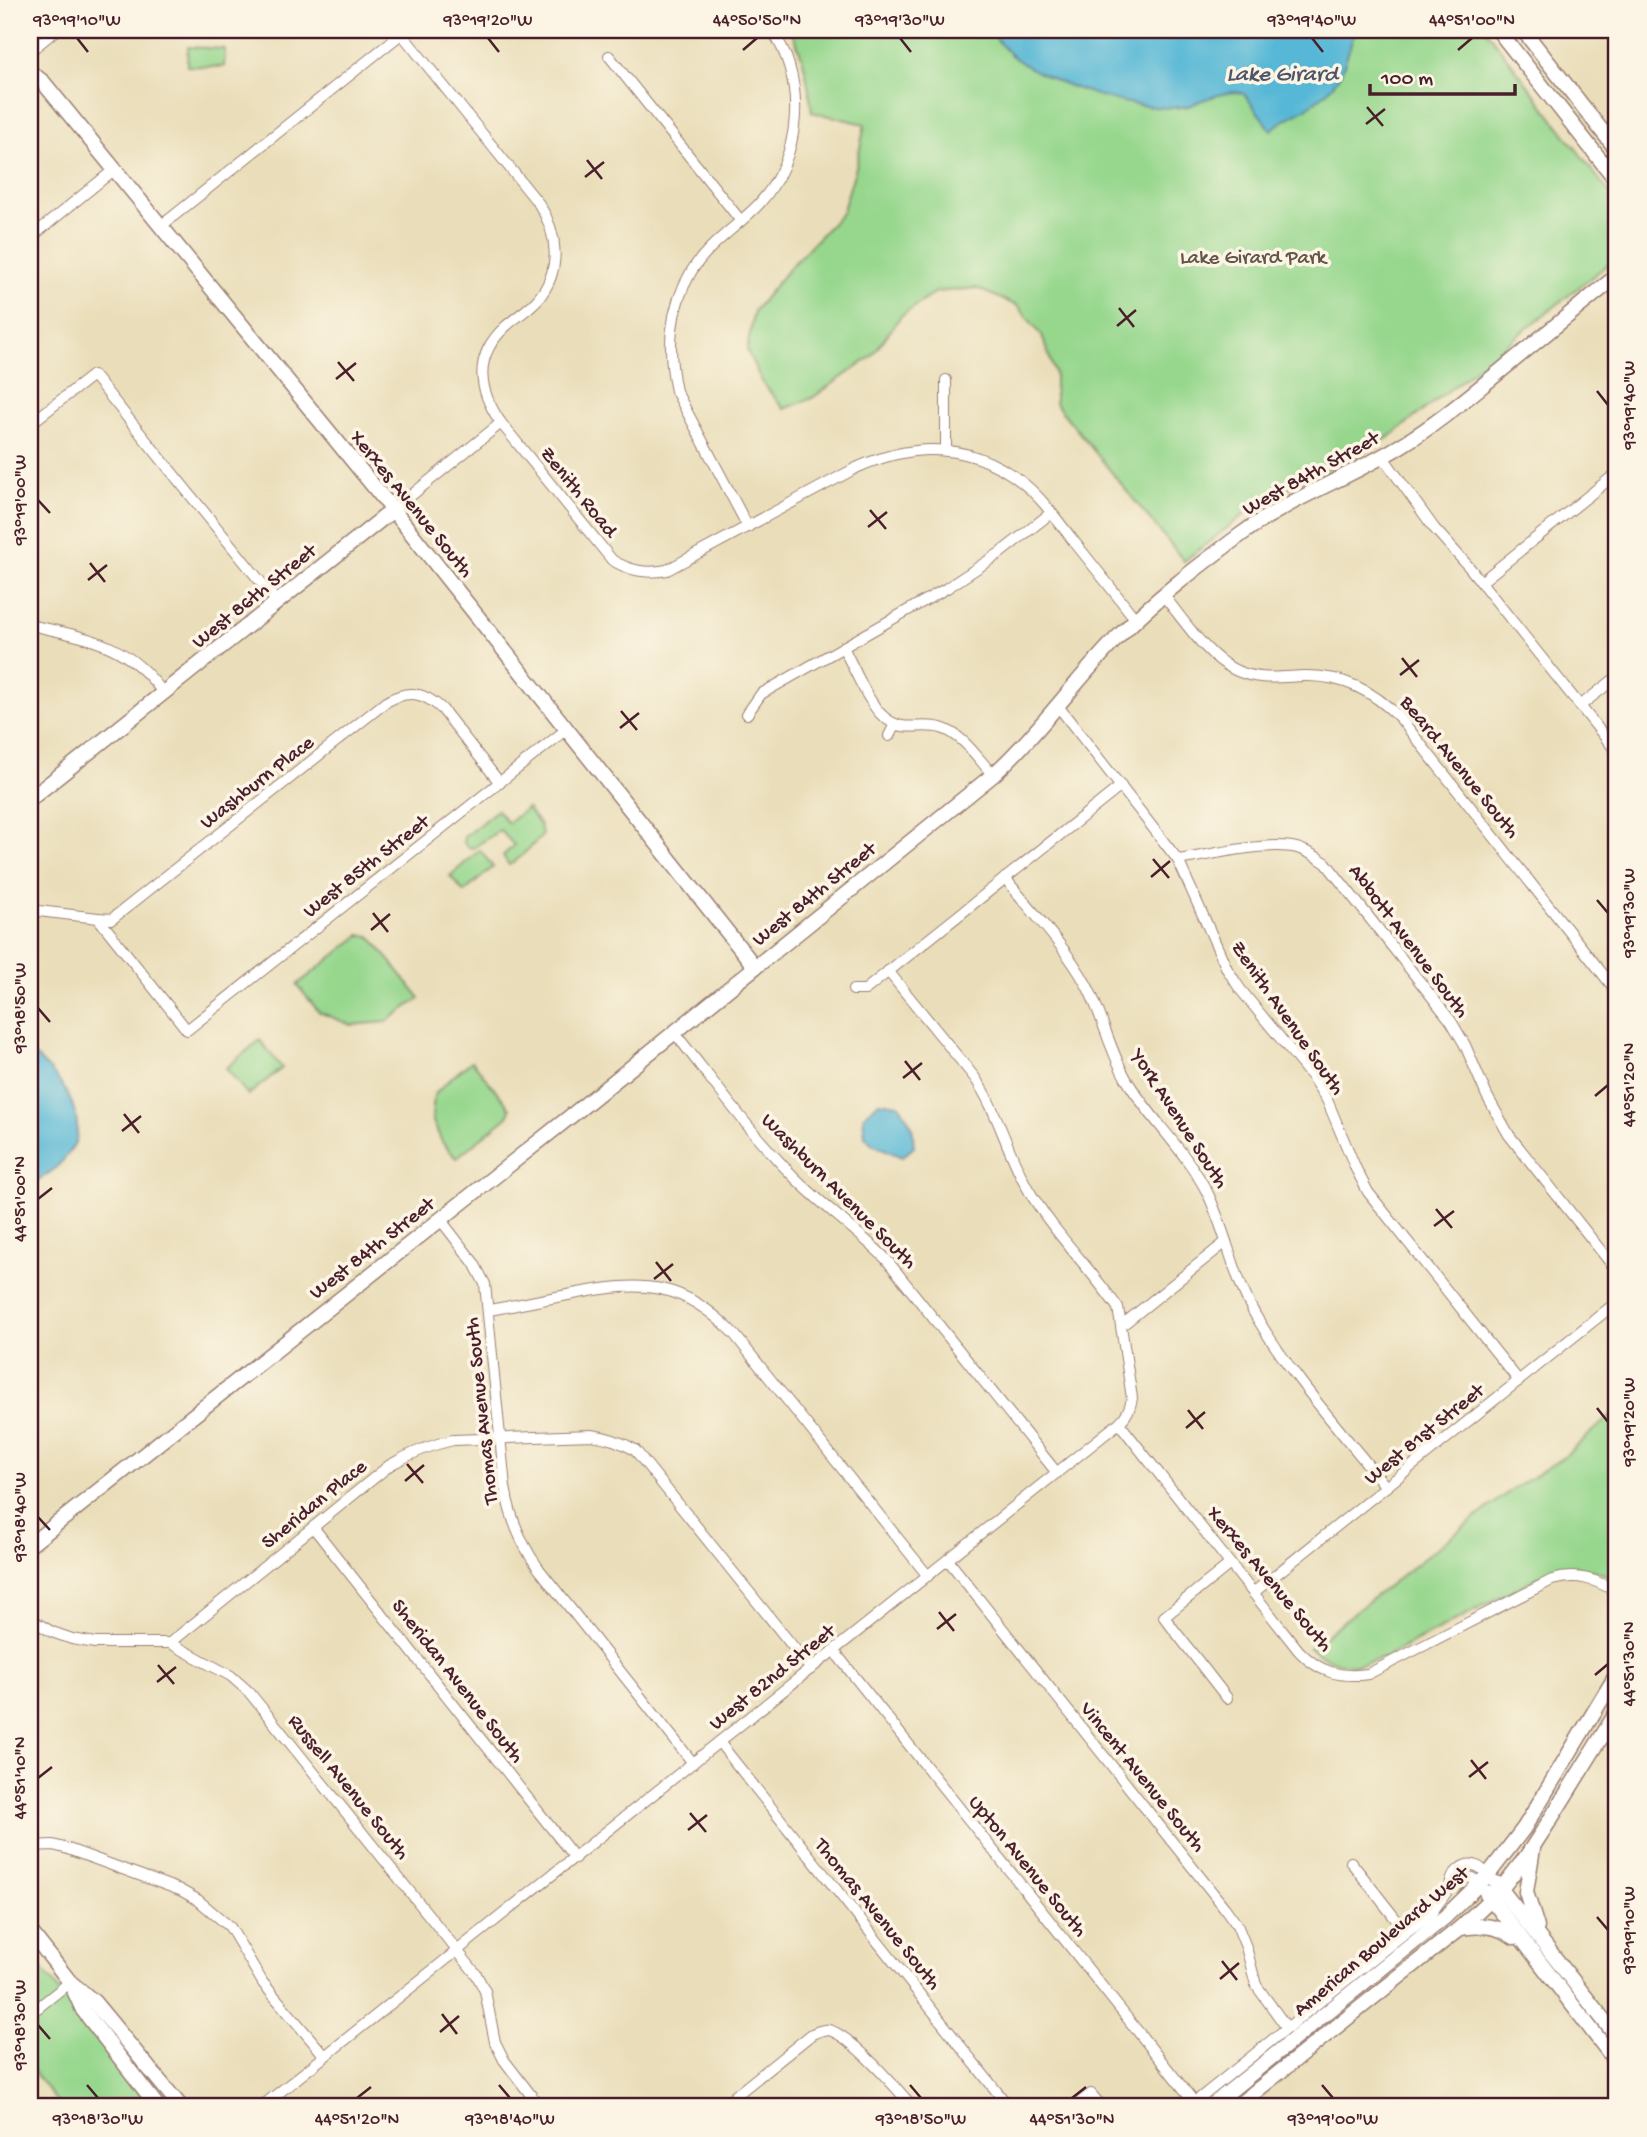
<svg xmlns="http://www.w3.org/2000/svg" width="1647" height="2137" font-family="'Gochi Hand',sans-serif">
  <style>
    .park { fill: #96d78d; stroke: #707b5c; stroke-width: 2 }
    .water { fill: #57b8d6; stroke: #506c80; stroke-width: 2 }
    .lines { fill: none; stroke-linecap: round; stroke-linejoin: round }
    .street-casing { stroke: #9a7e72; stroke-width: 12 }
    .secondary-casing { stroke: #9a7e72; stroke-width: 17 }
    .street { stroke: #fff; stroke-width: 10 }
    .secondary { stroke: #fff; stroke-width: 14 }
    .ticks { fill: none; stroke: #4a1f2b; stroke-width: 2.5 }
    .labels { text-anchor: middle; stroke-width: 7; stroke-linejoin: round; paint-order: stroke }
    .park-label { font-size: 21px; fill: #615648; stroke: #fcf5e5 }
    .street-label { font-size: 21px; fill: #4a1f2b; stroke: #fcf5e5 }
    .water-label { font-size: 23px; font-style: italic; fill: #4f5567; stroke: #fcf5e5 }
    .neatline { fill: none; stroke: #4a1f2b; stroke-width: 2.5 }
    .ticks-label { font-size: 18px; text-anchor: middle; fill: #4a1f2b }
  </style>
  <rect width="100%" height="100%" fill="#fcf5e5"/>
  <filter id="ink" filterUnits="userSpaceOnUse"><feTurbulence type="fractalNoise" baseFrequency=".0143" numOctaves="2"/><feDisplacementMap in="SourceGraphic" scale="14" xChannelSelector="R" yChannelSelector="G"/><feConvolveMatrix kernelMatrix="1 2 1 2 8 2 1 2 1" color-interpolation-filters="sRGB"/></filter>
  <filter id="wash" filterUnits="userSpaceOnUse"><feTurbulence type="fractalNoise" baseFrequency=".00686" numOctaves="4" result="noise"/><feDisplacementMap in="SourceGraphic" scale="28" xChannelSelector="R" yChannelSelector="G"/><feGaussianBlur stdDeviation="1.57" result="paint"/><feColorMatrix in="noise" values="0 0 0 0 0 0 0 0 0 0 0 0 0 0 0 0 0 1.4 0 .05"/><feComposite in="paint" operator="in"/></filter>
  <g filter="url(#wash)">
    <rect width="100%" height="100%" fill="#eadeba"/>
    <g class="park">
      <path d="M790 30H1486L1617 203V257L1391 436 1344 462 1299 482 1245 514 1184 561 1055 403V373L1042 336 1018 306 976 288 936 292 901 316 871 357 812 398 784 409 762 382 747 350 754 311 791 266 842 213 856 167 865 124 812 112C808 82 805 56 790 30Z"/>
      <polygon points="188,47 225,49 224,67 187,66"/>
      <polygon points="527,808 540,825 542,836 517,860 509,865 503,856 514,845 500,830 473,848 467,847 463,841 464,837 497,810 508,823"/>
      <polygon points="480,850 493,867 464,892 450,876"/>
      <polygon points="360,935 370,936 420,998 386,1022 351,1025 319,1012 297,985"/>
      <polygon points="260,1040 282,1068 248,1095 226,1068"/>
      <polygon points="472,1061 510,1108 508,1116 456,1158 442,1142 432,1119 434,1095 450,1079"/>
      <path d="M1617 1410V1582L1602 1573 1581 1567 1563 1568 1537 1578 1389 1655C1354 1669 1342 1669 1309 1648L1506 1494 1565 1456Z"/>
      <polygon points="30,1954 145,2098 134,2107 61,2107 30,2067"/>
    </g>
    <g class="water">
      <path d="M989 30H1356C1348 47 1347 65 1336 81 1327 94 1308 108 1294 115 1285 120 1279 122 1271 130L1244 94C1233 89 1214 96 1203 100 1198 101 1193 105 1188 106 1146 116 1042 83 1010 54 1002 47 996 38 989 30Z"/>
      <path d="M30 1052C55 1071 83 1105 76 1140 75 1144 70 1150 68 1154 57 1169 46 1176 30 1184Z"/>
      <polygon points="879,1102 899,1104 912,1126 914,1147 902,1157 872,1144 865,1136 863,1117"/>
    </g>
  </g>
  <g filter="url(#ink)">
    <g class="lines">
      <defs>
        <g id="street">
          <path d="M401 33 539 204C558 234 562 270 538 299 528 310 516 317 505 327 473 357 478 390 501 423L612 560C630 571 646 574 667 570L856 468C914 442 971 442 1023 483 1044 500 1059 523 1076 544 1096 569 1116 594 1136 620"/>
          <polyline points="30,51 56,30"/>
          <polyline points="609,56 741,221"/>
          <polyline points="161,226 406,30"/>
          <polyline points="30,238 115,169"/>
          <polyline points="30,424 93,375 277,602"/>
          <polyline points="946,451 946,380"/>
          <polyline points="1383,457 1434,528 1469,567 1617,752"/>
          <polyline points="393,510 501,423"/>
          <path d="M748 527 676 391C667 349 669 310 691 272 708 244 737 227 759 204 802 156 807 83 772 30"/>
          <polyline points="1481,582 1617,473"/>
          <path d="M1164 596C1183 619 1207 657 1235 670 1258 681 1279 677 1304 676 1343 675 1373 691 1400 718L1617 992"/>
          <path d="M30 625C87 638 127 642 163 693"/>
          <path d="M843 647C853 666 869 705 884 717 904 734 920 722 941 728 963 734 979 760 993 775"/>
          <polyline points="1058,706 1178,860 1227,969 1240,989 1312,1077 1327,1100 1356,1169 1368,1192 1519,1381"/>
          <polyline points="1580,706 1617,677"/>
          <polyline points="747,714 761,694 947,588 1000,553 1051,513"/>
          <polyline points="889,736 895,724"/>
          <path d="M1178 860C1210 855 1267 841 1297 848 1308 851 1317 857 1326 863L1451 1021 1465 1045 1487 1096 1509 1135 1617 1271"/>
          <path d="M1005 878C1032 912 1065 946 1086 984 1103 1015 1109 1051 1128 1082 1152 1121 1187 1152 1208 1194 1227 1234 1234 1280 1257 1318 1293 1378 1342 1432 1386 1487"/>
          <polyline points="30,910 98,918 187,1030 567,729"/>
          <path d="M98 918 112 919 386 702C408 689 424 692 442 709L500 783"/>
          <path d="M888 971 975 1078C999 1114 1007 1152 1028 1189 1053 1232 1090 1268 1118 1308L1121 1326"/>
          <polyline points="853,990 865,990 1121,786"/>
          <path d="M674 1032C713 1081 750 1133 794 1177 823 1206 857 1230 886 1259L1057 1473"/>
          <path d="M440 1219 474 1263 485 1284 505 1487C510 1518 520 1543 539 1569L693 1763"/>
          <path d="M489 1310C517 1305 545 1299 573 1294 642 1280 684 1281 735 1335L928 1576"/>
          <path d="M1119 1423 1299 1651C1319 1672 1339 1678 1368 1674L1552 1580C1577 1573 1595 1579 1617 1592"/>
          <polyline points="313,1527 575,1858"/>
          <polyline points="948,1560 1224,1907 1237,1925 1246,1947 1256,1985 1287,2028"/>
          <polyline points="1253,1593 1617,1302"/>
          <polyline points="30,1619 52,1632 72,1639 95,1643 170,1643 231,1676 249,1692 476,1974 485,1991 495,2042 504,2060 540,2107"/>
          <path d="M170 1643 390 1465C411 1453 430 1445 453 1440L591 1435C608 1437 620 1441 635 1450L811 1669"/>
          <polyline points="834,1651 1195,2103"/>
          <polyline points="1227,1698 1164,1617 1230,1564"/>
          <polyline points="719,1742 1009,2107"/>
          <polyline points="30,1846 53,1845 68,1849 180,1890 198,1900 230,1927 263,1983 325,2056"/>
          <polyline points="1351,1862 1406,1932"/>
          <path d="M1450 1887C1451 1874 1464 1859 1479 1867 1480 1867 1487 1874 1488 1875"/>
          <polyline points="30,2014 70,1982"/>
          <path d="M261 2107 1119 1423C1127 1415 1130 1409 1132 1398L1121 1326 1226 1242"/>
          <path d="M731 2107 735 2096 812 2034C817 2032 823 2029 828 2030 849 2033 898 2090 913 2107"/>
          <polyline points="1074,2107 1091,2094 1102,2107"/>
          <polyline points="1189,2107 1406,1932 1430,1915 1450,1887 1467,1877 1473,1878 1479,1884"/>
        </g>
        <g id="secondary">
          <polyline points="1498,30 1617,181"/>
          <polyline points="1523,30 1617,150"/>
          <polyline points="30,72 43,82 393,510 755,967"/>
          <polyline points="30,799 393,510"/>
          <path d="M30 1545 576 1112 993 775C1039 733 1074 682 1117 638 1154 600 1197 567 1239 536 1290 497 1352 477 1405 443 1438 423 1468 397 1498 373 1538 340 1577 308 1617 276"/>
          <polyline points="1533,1848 1526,1892 1537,1927"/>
          <polyline points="1496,1883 1617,2037"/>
          <polyline points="1486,1892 1617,2063"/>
          <path d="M1460 1928C1481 1925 1496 1924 1514 1937"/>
          <polyline points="30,1931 70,1982 94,2002 181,2107"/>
          <polyline points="72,1986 83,2010 158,2107"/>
          <polyline points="1210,2107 1445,1917 1488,1875 1524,1828 1617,1674"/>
          <polyline points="1236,2107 1460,1928 1501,1889 1526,1857 1550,1820 1617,1712"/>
        </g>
      </defs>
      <use href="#street" class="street-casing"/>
      <use href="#secondary" class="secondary-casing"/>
      <use href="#street" class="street"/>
      <use href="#secondary" class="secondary"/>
    </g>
  </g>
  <path class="ticks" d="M77 38 88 52M488 38 499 52M900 38 911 52M1312 38 1323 52M743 50 757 38M1458 50 1472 38M1367 107 1383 126M1366 124 1385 109M587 160 602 179M585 177 604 162M1119 308 1134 327M1117 326 1136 310M338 362 354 381M336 379 356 363M1597 391 1608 405M38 500 50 513M870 510 886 529M868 527 887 512M90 563 105 582M88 580 107 565M1402 658 1417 677M1400 675 1419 660M621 711 637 730M620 728 639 713M1153 859 1169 878M1151 877 1170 861M1597 900 1608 913M373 913 388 932M371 930 390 914M38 1008 50 1022M905 1061 920 1080M903 1078 922 1063M1595 1096 1608 1085M124 1114 139 1133M122 1131 141 1116M38 1199 52 1188M1436 1209 1452 1228M1434 1226 1454 1211M656 1262 671 1281M654 1279 673 1264M1597 1408 1608 1422M1188 1410 1203 1429M1186 1428 1205 1412M407 1464 423 1483M405 1481 424 1465M38 1517 50 1530M939 1612 954 1631M937 1629 956 1614M158 1665 174 1684M1595 1675 1608 1664M157 1682 176 1667M1471 1760 1486 1779M1469 1777 1488 1762M38 1778 52 1767M690 1813 706 1832M688 1830 707 1815M1597 1917 1608 1930M1222 1961 1237 1980M1220 1979 1239 1963M442 2014 457 2034M38 2025 50 2039M440 2032 459 2016M87 2085 98 2098M499 2085 510 2098M910 2085 921 2098M1322 2085 1333 2098M357 2098 371 2087M1072 2098 1086 2087"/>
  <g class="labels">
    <g class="park-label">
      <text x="1253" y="263">Lake Girard Park</text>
    </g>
    <g class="street-label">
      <text transform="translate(1310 472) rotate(-29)" y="7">West 84th Street</text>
      <text transform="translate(580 491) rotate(51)" y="7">Zenith Road</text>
      <text transform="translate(413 503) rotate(51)" y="7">Xerxes Avenue South</text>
      <text transform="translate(253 595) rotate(-39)" y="7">West 86th Street</text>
      <text transform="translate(1461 766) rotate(51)" y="7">Beard Avenue South</text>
      <text transform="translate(256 781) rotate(-38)" y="7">Washburn Place</text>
      <text transform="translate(365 865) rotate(-38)" y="7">West 85th Street</text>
      <text transform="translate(813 893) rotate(-39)" y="7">West 84th Street</text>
      <text transform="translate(1410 940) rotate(53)" y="7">Abbott Avenue South</text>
      <text transform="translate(1289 1017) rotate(55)" y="7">Zenith Avenue South</text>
      <text transform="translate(1181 1118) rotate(57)" y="7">York Avenue South</text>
      <text transform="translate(840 1190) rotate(45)" y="7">Washburn Avenue South</text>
      <text transform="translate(371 1247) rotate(-38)" y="7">West 84th Street</text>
      <text transform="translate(480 1411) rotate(-96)" y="7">Thomas Avenue South</text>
      <text transform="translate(1423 1433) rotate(-39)" y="7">West 81st Street</text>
      <text transform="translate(313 1503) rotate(-39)" y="7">Sheridan Place</text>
      <text transform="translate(1271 1578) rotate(50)" y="7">Xerxes Avenue South</text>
      <text transform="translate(771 1676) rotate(-39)" y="7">West 82nd Street</text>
      <text transform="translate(459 1680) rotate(52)" y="7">Sheridan Avenue South</text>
      <text transform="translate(1144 1776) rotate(51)" y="7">Vincent Avenue South</text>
      <text transform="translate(350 1786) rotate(51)" y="7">Russell Avenue South</text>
      <text transform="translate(1029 1865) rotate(51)" y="7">Upton Avenue South</text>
      <text transform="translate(879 1913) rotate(51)" y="7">Thomas Avenue South</text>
      <text transform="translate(1380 1940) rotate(-40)" y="7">American Boulevard West</text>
    </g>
    <g class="water-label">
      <text x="1282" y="80">Lake Girard</text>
    </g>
  </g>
  <rect width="1647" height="2137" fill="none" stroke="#fcf5e5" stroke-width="77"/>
  <path d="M1370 84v10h145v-10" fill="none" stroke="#4a1f2b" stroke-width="3.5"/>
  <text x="1381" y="84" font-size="21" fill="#4a1f2b" stroke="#fcf5e5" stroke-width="5" paint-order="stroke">100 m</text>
  <rect x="38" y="38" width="1570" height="2060" class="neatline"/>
  <g class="ticks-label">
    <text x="77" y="25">93°19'10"W</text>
    <text x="488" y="25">93°19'20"W</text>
    <text x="757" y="25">44°50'50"N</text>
    <text x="900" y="25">93°19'30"W</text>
    <text x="1312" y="25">93°19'40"W</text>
    <text x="1472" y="25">44°51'00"N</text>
    <text transform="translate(1628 405) rotate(-90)" y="6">93°19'40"W</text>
    <text transform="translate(19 500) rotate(-90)" y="6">93°19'00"W</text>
    <text transform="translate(1628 913) rotate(-90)" y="6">93°19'30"W</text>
    <text transform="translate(19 1008) rotate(-90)" y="6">93°18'50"W</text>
    <text transform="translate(1628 1085) rotate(-90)" y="6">44°51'20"N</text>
    <text transform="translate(19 1199) rotate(-90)" y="6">44°51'00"N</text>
    <text transform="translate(1628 1422) rotate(-90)" y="6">93°19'20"W</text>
    <text transform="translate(19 1517) rotate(-90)" y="6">93°18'40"W</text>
    <text transform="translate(1628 1664) rotate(-90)" y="6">44°51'30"N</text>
    <text transform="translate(19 1778) rotate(-90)" y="6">44°51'10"N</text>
    <text transform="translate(1628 1930) rotate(-90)" y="6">93°19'10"W</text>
    <text transform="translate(19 2025) rotate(-90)" y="6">93°18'30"W</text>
    <text x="98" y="2124">93°18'30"W</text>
    <text x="357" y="2124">44°51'20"N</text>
    <text x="510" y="2124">93°18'40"W</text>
    <text x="921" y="2124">93°18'50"W</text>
    <text x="1072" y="2124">44°51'30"N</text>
    <text x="1333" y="2124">93°19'00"W</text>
  </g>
</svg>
